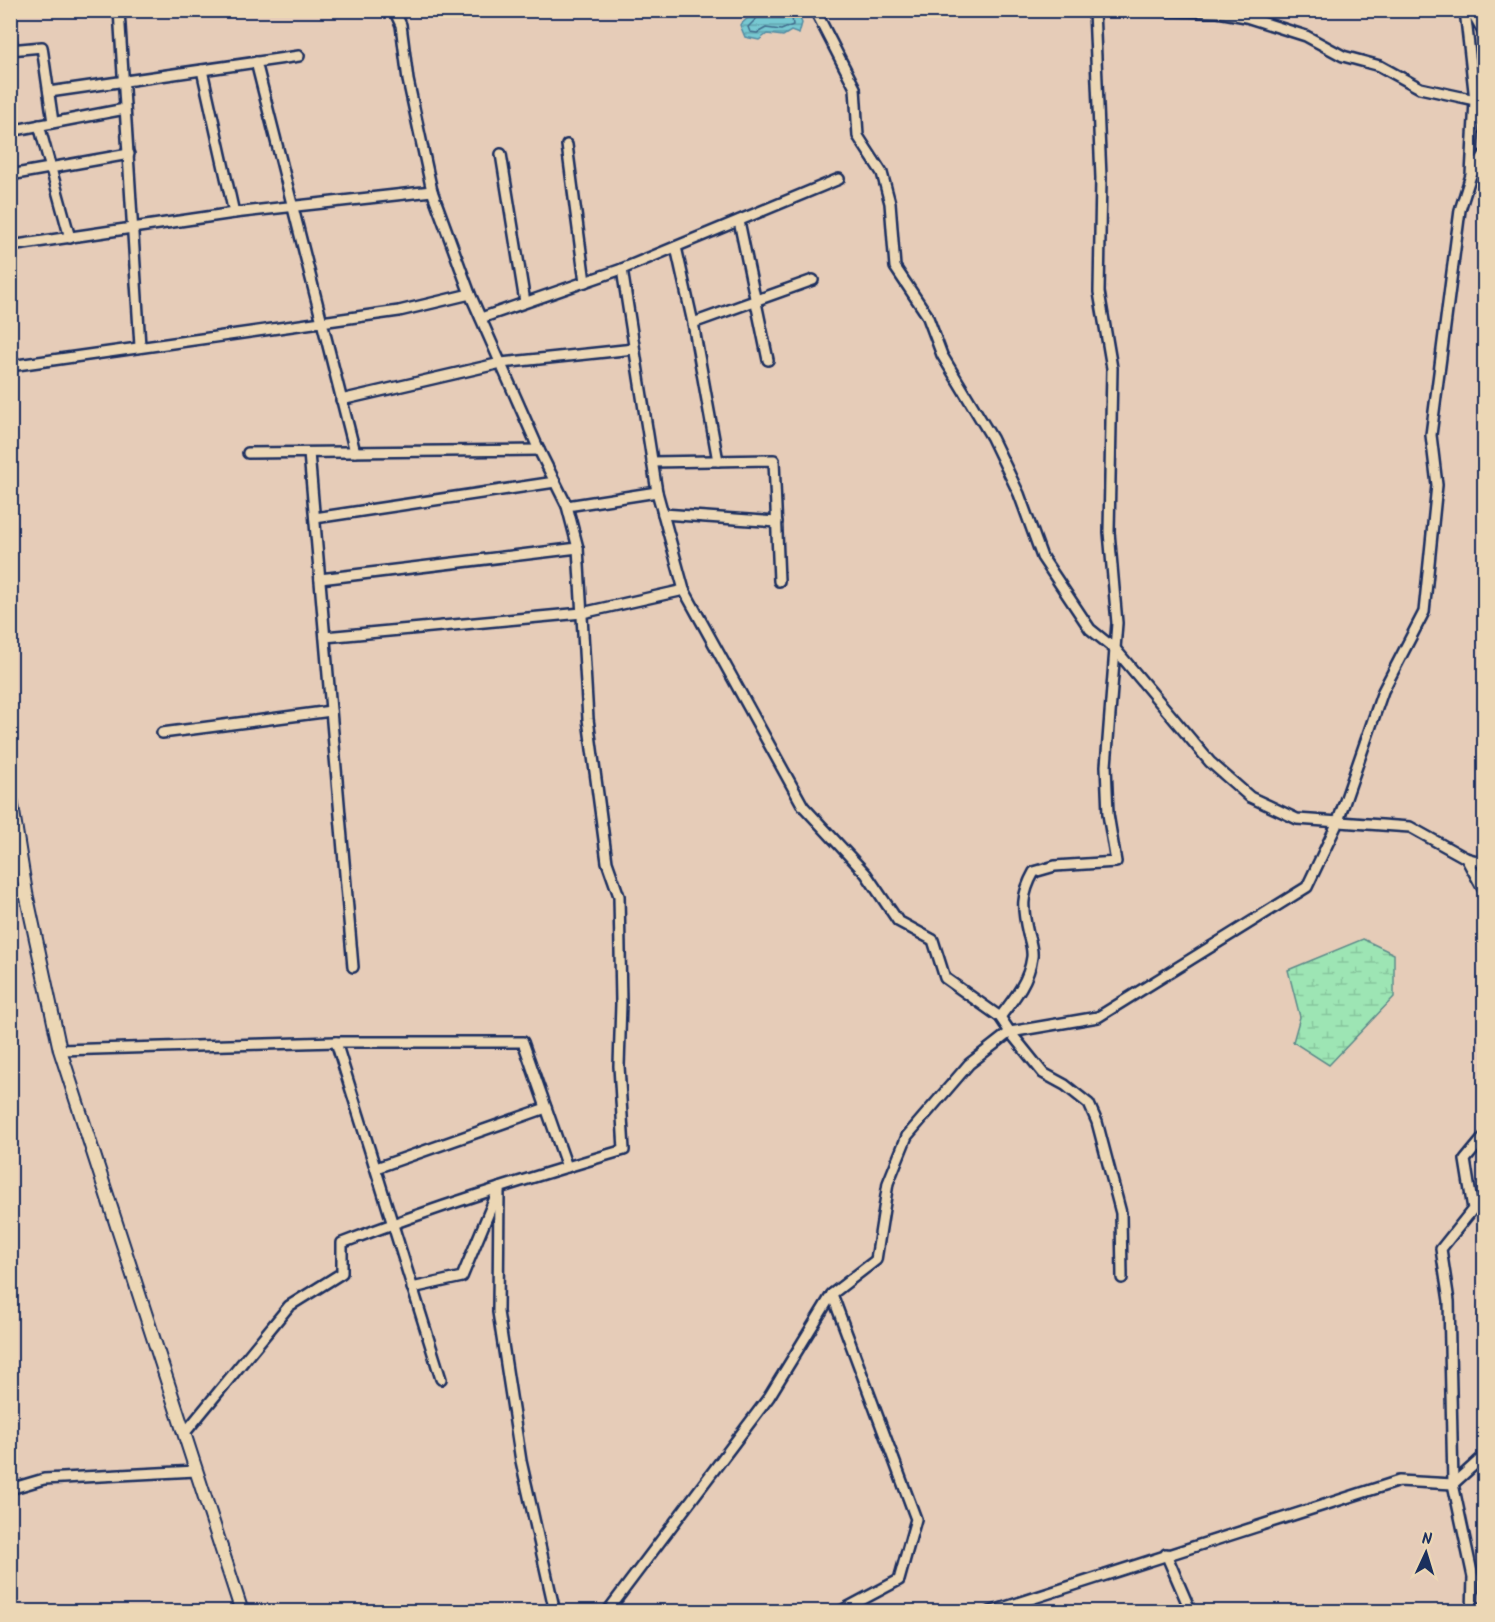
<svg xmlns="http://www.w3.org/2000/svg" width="1495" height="1622" font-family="Kalam,sans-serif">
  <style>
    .wetland { fill: url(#wetland-marsh); stroke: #5c8a89; stroke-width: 1.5 }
    .water { fill: url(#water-rules); stroke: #528ba3; stroke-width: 1.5 }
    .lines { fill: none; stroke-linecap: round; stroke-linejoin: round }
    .shore { stroke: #406c8c; stroke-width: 1.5 }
    .minor-casing { stroke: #1b2f5e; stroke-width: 14 }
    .secondary-casing { stroke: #1b2f5e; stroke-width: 16 }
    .minor { stroke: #ecd7b5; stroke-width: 9 }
    .secondary { stroke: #ecd7b5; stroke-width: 12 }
  </style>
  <defs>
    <pattern id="wetland-marsh" width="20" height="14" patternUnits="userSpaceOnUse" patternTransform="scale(1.5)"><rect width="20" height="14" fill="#9de5b4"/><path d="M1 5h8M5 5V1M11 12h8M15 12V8" fill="none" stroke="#87c59d"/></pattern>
    <pattern id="water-rules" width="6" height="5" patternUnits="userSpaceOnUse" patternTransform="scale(1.5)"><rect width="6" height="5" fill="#77c8d1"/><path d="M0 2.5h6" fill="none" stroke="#61a3ad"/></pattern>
  </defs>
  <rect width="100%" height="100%" fill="#e6ccb8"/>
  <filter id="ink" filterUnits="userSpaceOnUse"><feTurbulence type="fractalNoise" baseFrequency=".0167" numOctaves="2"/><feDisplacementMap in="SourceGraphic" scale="12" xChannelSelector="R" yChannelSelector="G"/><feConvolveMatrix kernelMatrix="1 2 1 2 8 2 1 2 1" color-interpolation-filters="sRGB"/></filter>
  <g filter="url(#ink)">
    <polygon class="wetland" points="1363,939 1394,954 1394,997 1329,1065 1293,1042 1300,1017 1288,970"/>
    <polygon class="water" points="756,11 797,11 802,23 799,34 791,31 783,36 767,34 759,40 745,37 740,25"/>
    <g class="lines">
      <polyline class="shore" points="760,10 759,16 748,27 750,32 757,33 766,28 781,30 793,25 791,10"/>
      <defs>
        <g id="minor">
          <polyline points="119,10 140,346"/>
          <polyline points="815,10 855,88 858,136 882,173 890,203 895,267 927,315 942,355 992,438 1019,494 1042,557 1090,629 1116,650 1210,762 1250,797 1297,819 1410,827 1466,858 1484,863"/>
          <polyline points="1137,10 1218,12 1246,17 1306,36 1343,56 1380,66 1420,88 1475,100"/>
          <polyline points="1471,10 1484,33"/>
          <polyline points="10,34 13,50"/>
          <polyline points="10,50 42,47 53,122"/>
          <polyline points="256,62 355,452"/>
          <polyline points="202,70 234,213"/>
          <polyline points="49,92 299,56"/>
          <polyline points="39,125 70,238"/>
          <polyline points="10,131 125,109"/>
          <polyline points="567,145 585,282"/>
          <polyline points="501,154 525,302"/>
          <polyline points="1473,173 1484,155"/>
          <polyline points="10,175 129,154"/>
          <polyline points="739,221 768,360"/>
          <polyline points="10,246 234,213 432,191"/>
          <polyline points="676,247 693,323 718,461"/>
          <polyline points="622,269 657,492 684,590 803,806 866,874 898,921 933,940 945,978 1000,1017 1010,1032 1098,1017 1307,887 1337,824 1383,691 1424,612 1437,485 1431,435 1460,210 1471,175 1475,100 1465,10"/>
          <polyline points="481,318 622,269 839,179"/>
          <polyline points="693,323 813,280"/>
          <polyline points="10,366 399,311 470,294"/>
          <polyline points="341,400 501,363 634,349"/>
          <polyline points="248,453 539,450"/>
          <polyline points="309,453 353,967"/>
          <polyline points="652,462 774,460 779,581"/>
          <polyline points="567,506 657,492"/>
          <polyline points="663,514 777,522"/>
          <polyline points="315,518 555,482"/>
          <polyline points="320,579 578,548"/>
          <polyline points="325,637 582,613 684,590"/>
          <polyline points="162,733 331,711"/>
          <polyline points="1466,858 1484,891"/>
          <polyline points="10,894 26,893"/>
          <path d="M1000 1017C1014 999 1029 981 1032 957 1033 950 1030 941 1028 934 1022 908 1021 895 1034 872L1055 866 1116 862 1108 814 1106 766 1117 623 1109 532 1112 368 1099 292 1101 178 1094 10"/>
          <polyline points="336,1042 441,1379"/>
          <polyline points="60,1050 336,1042 523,1042 567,1167"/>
          <polyline points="376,1168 546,1108"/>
          <polyline points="499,1188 498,1312 521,1461 555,1612"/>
          <polyline points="412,1288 462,1277 497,1193"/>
          <path d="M184 1434 289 1306 342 1273V1243C434 1207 529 1178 624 1150L619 1066 621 1003 619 896 607 862 588 719 578 548 567 506 539 450 470 294 432 191 408 80 401 25 394 10"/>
          <polyline points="10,1489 44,1479 196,1471"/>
          <polyline points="1166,1554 1191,1612"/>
          <polyline points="607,1612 769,1397 832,1294"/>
          <polyline points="839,1612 899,1580 916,1519 832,1294 876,1260 888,1183 907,1136 969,1064 1010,1032 1043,1073 1065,1085 1089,1104 1097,1122 1121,1213 1122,1278"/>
          <polyline points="990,1612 1399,1481 1453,1484 1484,1456"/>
          <polyline points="1472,1612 1473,1577 1453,1484 1449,1301 1441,1249 1473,1209 1465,1160 1484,1137"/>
        </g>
        <polyline id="secondary" points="10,793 26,893 60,1050 242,1612"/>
      </defs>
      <use href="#minor" class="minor-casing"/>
      <use href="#secondary" class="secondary-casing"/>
      <use href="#minor" class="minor"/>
      <use href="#secondary" class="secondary"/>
    </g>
  </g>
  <rect width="1495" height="1622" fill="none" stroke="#ecd7b5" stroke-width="36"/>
  <rect x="18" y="18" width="1459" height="1586" fill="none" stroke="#1b2f5e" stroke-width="2" filter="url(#ink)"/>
  <g transform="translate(1426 1553) rotate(4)" stroke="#ecd7b5" stroke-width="4.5" paint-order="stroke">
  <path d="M0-4.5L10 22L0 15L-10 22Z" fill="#1b2f5e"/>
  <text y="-9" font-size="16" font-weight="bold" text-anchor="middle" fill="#1b2f5e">N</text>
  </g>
</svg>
